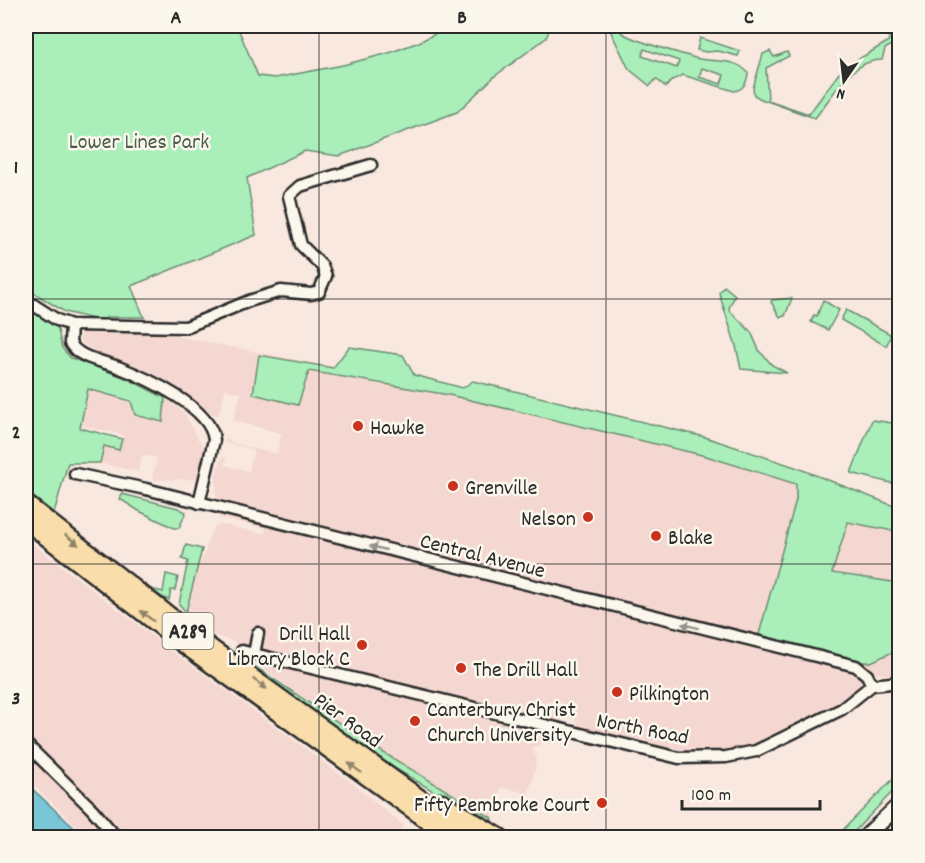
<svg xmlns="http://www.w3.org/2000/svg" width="925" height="863" font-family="Dekko,sans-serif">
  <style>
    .built { fill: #f4d7d0 }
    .green { fill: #aaefba; stroke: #6a8d72; stroke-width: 1.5; fill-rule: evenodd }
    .water { fill: #78c6d6; stroke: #598892; stroke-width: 1.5 }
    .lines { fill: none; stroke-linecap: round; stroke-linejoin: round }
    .minor-casing { stroke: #2b2b2b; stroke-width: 15 }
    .tertiary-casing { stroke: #2b2b2b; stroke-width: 18 }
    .primary-casing { stroke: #2b2b2b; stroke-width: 21 }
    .minor { stroke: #fbf7ec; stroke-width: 10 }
    .tertiary { stroke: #fbf7ec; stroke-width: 14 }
    .primary { stroke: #f9deab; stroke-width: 16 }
    .oneway { fill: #92846b }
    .oneway2 { fill: #93918c }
    .grid { fill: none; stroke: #2b2b2b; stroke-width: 1.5; stroke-opacity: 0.55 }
    .poi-dot { fill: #c8321e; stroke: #fbf7ec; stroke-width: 2 }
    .labels { text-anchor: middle; stroke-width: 5; stroke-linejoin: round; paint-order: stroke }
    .shield { fill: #fbf7ec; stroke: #696865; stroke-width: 1.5 }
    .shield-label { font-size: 21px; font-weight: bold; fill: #2b2b2b }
    .park-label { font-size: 22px; fill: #4b5c4f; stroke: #fbf7ec }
    .poi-label { font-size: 22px; fill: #2b2b2b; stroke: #fbf7ec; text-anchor: start }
    .street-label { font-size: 22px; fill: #2b2b2b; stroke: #fbf7ec }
    .neatline { fill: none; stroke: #2b2b2b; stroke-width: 2 }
    .grid-label { font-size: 20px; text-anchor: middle; font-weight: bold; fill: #2b2b2b }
  </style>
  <rect width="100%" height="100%" fill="#f8e8df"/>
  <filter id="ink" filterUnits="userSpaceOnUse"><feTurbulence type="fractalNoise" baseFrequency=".0167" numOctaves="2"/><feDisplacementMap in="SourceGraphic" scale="12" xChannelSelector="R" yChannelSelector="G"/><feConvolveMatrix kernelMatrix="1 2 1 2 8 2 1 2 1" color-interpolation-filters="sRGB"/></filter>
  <g filter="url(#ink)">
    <g class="built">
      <polygon points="118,325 512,402 681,445 899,510 899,676 876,673 854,695 844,703 762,743 757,743 757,746 716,751 692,751 659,747 642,738 635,741 580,727 574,717 558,722 331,666 331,680 544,734 540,745 531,748 536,758 535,770 527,798 522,799 523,792 501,787 492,818 356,736 235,648 235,642 211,634 181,607 205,553 209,536 216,526 224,525 265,534 266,528 219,518 217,515 220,499 216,496 216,472 222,458 226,456 224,465 249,471 254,450 225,442 226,436 232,443 277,454 282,433 233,421 241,393 225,389 219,415 213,414 187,395 154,375 95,352 85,345 80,340 80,330"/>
      <polygon points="88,389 131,401 163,422 165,398 175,405 185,414 199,441 208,451 196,479 152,480 157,458 142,455 138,472 100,463 104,446 119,449 123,435 81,425"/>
      <polygon points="26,539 173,652 352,783 404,826 392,838 88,837 26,778"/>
    </g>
    <g class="green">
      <polygon points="32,26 237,26 258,76 275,78 343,65 389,53 419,42 451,26 551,26 546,38 495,76 457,112 339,156 305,151 247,178 256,235 131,286 144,317 107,317 118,325 65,312 26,288 26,56 32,31"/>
      <path d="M608 26C616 25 617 30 624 34 639 43 677 52 695 58 712 63 736 57 748 73 747 83 743 90 734 91L683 75 672 80 666 87 656 79 650 86 629 69ZM644 49 679 61 677 68 642 56ZM702 68 724 75 721 84 699 77Z"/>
      <path d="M887 26H890L893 44 885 49 882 60C853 58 831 98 815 118L761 99 754 95 753 88 763 54 770 51 774 57 787 52 789 56 766 68 768 100 809 114 842 69 889 41Z"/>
      <polygon points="700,38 740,51 738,56 718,51 706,52 697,50"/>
      <polygon points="724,286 735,295 729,308 730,311 751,332 760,352 766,358 772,365 787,373 741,369 736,346 719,293"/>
      <polygon points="792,298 785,316 780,317 771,302 772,300"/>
      <polygon points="823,300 839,310 828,330 811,322 814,315 817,316"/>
      <polygon points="26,304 57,326 62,348 71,358 126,378 165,398 163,422 135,415 131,401 88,389 80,428 122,439 119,450 104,446 100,463 68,463 54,513 26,491"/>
      <polygon points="846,310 890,334 890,338 886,346 841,320"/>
      <polygon points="349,347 403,355 414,375 463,388 473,381 705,437 795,467 899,508 899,532 848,522 832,573 899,583 900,643 897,650 871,662 861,662 758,638 796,500 796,484 706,456 449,395 309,371 298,405 253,394 259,355 333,368"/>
      <polygon points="872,420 899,424 899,485 851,473"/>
      <polygon points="122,494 178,508 186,512 179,528 174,528 139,511 120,499"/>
      <polygon points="186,545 202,549 186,612 179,604 188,561 182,559"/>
      <polygon points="166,574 178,577 175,590 171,590 169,600 162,597 151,589 163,592"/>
      <polygon points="223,645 384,753 492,818 489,824 359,747 222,647"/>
      <polygon points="899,773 899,785 849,837 836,837"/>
    </g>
    <polygon class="water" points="26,783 84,837 26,837"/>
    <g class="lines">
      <defs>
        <g id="minor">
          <polyline points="26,300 57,320 71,325 186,327 249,301 281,291 311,294 319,292 326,276 322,266 301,245 289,196 300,186 371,165"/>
          <path d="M71 325 70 343C79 359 103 361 118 367 146 378 211 407 214 440L199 503"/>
          <polyline points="75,474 146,489 856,666 867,675 872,685"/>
          <polyline points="258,633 254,654 679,758 726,757 756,751 842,709 872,685 900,682"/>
          <polyline points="242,651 254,654"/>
          <polyline points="26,744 92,809 117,838"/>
        </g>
        <g id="tertiary">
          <polyline points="864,838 900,804"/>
          <polyline points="888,838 900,827"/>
        </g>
        <g id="primary">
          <polyline points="26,504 212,649 475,838"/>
          <polyline points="26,521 182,643 452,838"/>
          <polyline points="441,802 501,838"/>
        </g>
      </defs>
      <use href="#minor" class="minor-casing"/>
      <use href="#tertiary" class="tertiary-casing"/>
      <use href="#primary" class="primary-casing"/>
      <use href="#minor" class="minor"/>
      <use href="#tertiary" class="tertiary"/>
      <use href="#primary" class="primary"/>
    </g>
    <defs><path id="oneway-solid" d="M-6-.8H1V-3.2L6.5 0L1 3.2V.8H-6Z" transform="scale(1.5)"/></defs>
    <g class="oneway">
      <use href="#oneway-solid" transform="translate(72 540) rotate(38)"/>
      <use href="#oneway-solid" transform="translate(147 616) rotate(-142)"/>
      <use href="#oneway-solid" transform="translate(260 684) rotate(36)"/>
      <use href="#oneway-solid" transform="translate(355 768) rotate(-144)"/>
    </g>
    <g class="oneway2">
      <use href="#oneway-solid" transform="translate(378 548) rotate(-166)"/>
      <use href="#oneway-solid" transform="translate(690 626) rotate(-166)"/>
    </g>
  </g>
  <path class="grid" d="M319 26V838M606 26V838M26 299H900M26 564H900"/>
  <g class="poi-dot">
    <circle cx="358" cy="426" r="6"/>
    <circle cx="453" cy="486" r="6"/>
    <circle cx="588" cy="517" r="6"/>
    <circle cx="656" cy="536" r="6"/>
    <circle cx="362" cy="645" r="6"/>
    <circle cx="461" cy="668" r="6"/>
    <circle cx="617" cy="692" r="6"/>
    <circle cx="415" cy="721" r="6"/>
    <circle cx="602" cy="803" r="6"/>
  </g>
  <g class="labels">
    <rect class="shield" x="162.5" y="613" width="51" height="36" rx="4.5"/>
    <g class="shield-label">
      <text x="188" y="638">A289</text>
    </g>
    <g class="park-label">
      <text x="139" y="148">Lower Lines Park</text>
    </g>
    <g class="poi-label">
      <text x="370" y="434">Hawke</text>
      <text x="465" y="494">Grenville</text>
      <text x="576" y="525" text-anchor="end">Nelson</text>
      <text x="668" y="544">Blake</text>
      <text x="350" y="640" text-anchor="end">Drill Hall<tspan x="350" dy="25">Library Block C</tspan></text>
      <text x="473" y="676">The Drill Hall</text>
      <text x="629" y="700">Pilkington</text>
      <text x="427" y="716">Canterbury Christ<tspan x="427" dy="25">Church University</tspan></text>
      <text x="590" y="811" text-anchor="end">Fifty Pembroke Court</text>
    </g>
    <g class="street-label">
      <text transform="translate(483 554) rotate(14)" y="8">Central Avenue</text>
      <text transform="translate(349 719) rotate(36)" y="8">Pier Road</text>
      <text transform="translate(643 727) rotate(11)" y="8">North Road</text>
    </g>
  </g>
  <rect width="925" height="863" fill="none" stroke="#fbf7ec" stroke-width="66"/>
  <g transform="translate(844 81) rotate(194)" stroke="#fbf7ec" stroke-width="4.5" paint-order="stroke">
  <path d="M0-4.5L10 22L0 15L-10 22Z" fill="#2b2b2b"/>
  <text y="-9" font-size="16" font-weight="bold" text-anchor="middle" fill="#2b2b2b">N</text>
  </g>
  <path d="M682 800v9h138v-9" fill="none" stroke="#2b2b2b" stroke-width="3"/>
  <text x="691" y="800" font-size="18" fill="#2b2b2b" stroke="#fbf7ec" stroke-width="4.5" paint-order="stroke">100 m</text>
  <rect x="33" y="33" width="859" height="797" class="neatline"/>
  <g class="grid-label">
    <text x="176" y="23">A</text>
    <text x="462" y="23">B</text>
    <text x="749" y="23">C</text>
    <text x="16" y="173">1</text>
    <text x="16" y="438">2</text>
    <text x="16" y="704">3</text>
  </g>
</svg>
